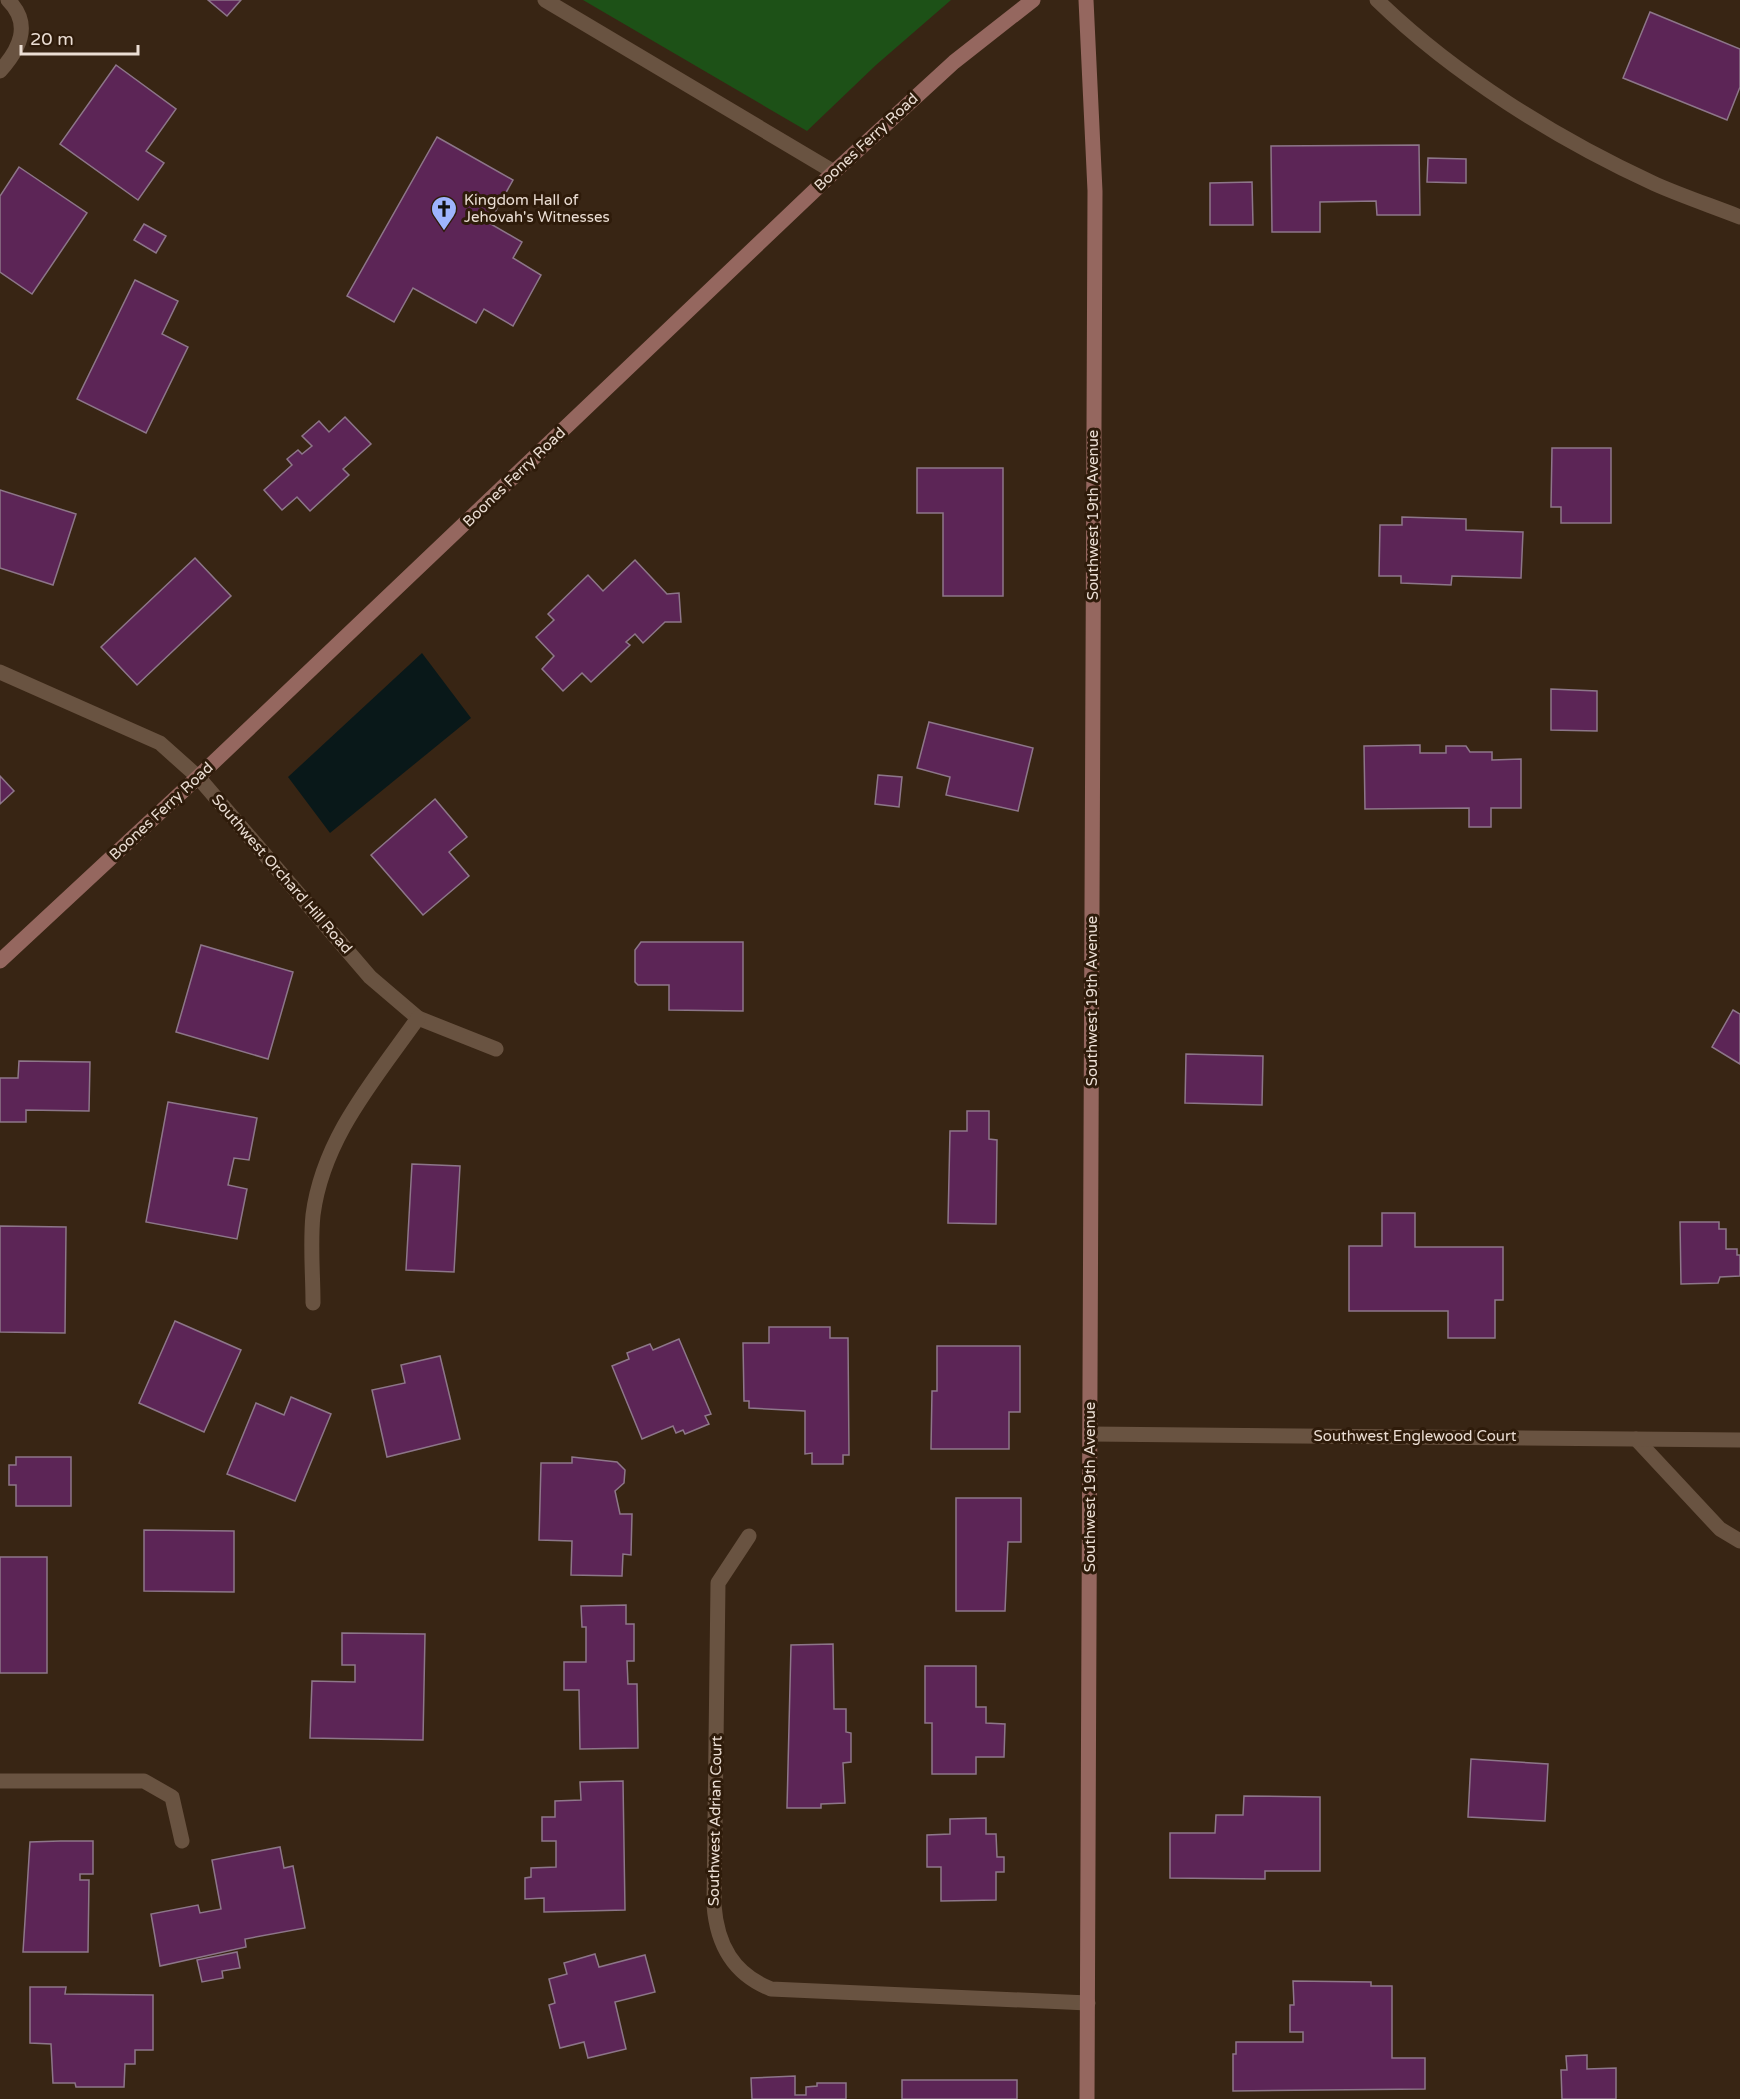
<svg xmlns="http://www.w3.org/2000/svg" width="1740" height="2099" font-family="'Varela Round',sans-serif">
  <style>
    .green { fill: #1d5117 }
    .water { fill: #091819 }
    .building { fill: #5c2556; stroke: #8d7689; stroke-width: 1.5 }
    .lines { fill: none; stroke-linecap: round; stroke-linejoin: round }
    .lane { stroke: #695341; stroke-width: 15 }
    .street { stroke: #695341; stroke-width: 15 }
    .secondary { stroke: #95675f; stroke-width: 15 }
    .labels { text-anchor: middle; stroke-width: 6; stroke-linejoin: round; paint-order: stroke }
    .street-label { font-size: 15px; fill: #ebded4; stroke: #2e1b0a }
    .poi-label { font-size: 15px; fill: #ebded4; stroke: #2e1b0a; text-anchor: start }
  </style>
  <rect width="100%" height="100%" fill="#382514"/>
  <polygon class="green" points="583,0 951,0 876,65 807,131"/>
  <polygon class="water" points="422,653 471,718 330,833 288,777"/>
  <g class="building">
    <polygon points="208,0 241,0 227,16"/>
    <polygon points="1650,12 1740,49 1740,87 1727,120 1623,78"/>
    <polygon points="116,65 176,109 146,151 164,163 138,200 60,144"/>
    <polygon points="437,137 513,180 489,223 522,242 513,258 541,275 513,326 484,309 476,323 413,288 394,322 347,296"/>
    <polygon points="1419,145 1420,215 1377,215 1376,201 1320,202 1320,232 1272,232 1271,146"/>
    <polygon points="1428,158 1466,159 1466,183 1427,182"/>
    <polygon points="19,167 87,213 32,294 0,272 0,196"/>
    <polygon points="1252,182 1253,225 1210,225 1210,183"/>
    <polygon points="144,224 166,236 156,253 134,240"/>
    <polygon points="135,280 178,301 162,334 188,347 146,433 77,399"/>
    <polygon points="345,417 371,444 343,469 349,475 310,511 297,497 282,510 264,490 292,465 287,459 298,450 302,454 312,446 302,436 319,421 329,432"/>
    <polygon points="1552,448 1611,448 1611,523 1561,523 1561,507 1551,507"/>
    <polygon points="917,468 1003,468 1003,596 943,596 943,513 917,513"/>
    <polygon points="0,490 76,514 53,585 0,568"/>
    <polygon points="1402,517 1466,519 1466,530 1523,532 1521,578 1452,576 1451,585 1401,583 1401,576 1379,576 1380,525 1402,525"/>
    <polygon points="195,558 231,596 137,685 101,647"/>
    <polygon points="635,560 667,594 679,593 681,622 665,622 643,643 635,634 626,642 630,645 591,682 582,673 563,691 542,669 554,656 536,637 554,620 548,614 588,575 603,591"/>
    <polygon points="1551,689 1597,691 1597,731 1551,730"/>
    <polygon points="929,722 1033,748 1018,811 946,795 950,777 917,768"/>
    <polygon points="1420,745 1420,753 1446,753 1446,746 1466,746 1470,752 1492,752 1492,760 1521,759 1521,808 1491,808 1491,827 1469,827 1469,808 1365,809 1364,746"/>
    <polygon points="878,775 902,777 899,807 875,804"/>
    <polygon points="0,776 14,791 0,804"/>
    <polygon points="435,799 467,837 449,852 469,876 423,915 371,855"/>
    <polygon points="641,942 743,942 743,1011 669,1010 669,985 638,985 635,982 635,950"/>
    <polygon points="201,945 293,972 268,1059 176,1032"/>
    <polygon points="1733,1010 1740,1014 1740,1064 1712,1047"/>
    <polygon points="1186,1054 1263,1056 1262,1105 1185,1103"/>
    <polygon points="19,1061 90,1062 89,1111 26,1110 26,1122 0,1122 0,1078 18,1078"/>
    <polygon points="168,1102 257,1118 249,1160 234,1158 228,1185 247,1189 237,1239 146,1222"/>
    <polygon points="967,1111 989,1111 989,1139 997,1140 996,1224 948,1223 950,1131 967,1131"/>
    <polygon points="412,1164 460,1166 454,1272 406,1270"/>
    <polygon points="1382,1213 1415,1213 1415,1247 1503,1247 1503,1300 1495,1300 1495,1338 1448,1338 1448,1311 1349,1311 1349,1246 1382,1246"/>
    <polygon points="1680,1222 1719,1222 1719,1229 1726,1229 1726,1249 1737,1249 1737,1255 1740,1255 1740,1276 1720,1277 1718,1283 1681,1284"/>
    <polygon points="0,1226 66,1227 65,1333 0,1332"/>
    <polygon points="175,1321 241,1350 204,1432 139,1403"/>
    <polygon points="769,1327 830,1327 830,1338 848,1338 849,1455 843,1455 843,1464 812,1464 812,1453 805,1454 805,1411 749,1408 749,1401 744,1401 743,1343 769,1343"/>
    <polygon points="679,1339 711,1414 705,1416 709,1424 685,1434 683,1430 676,1433 673,1426 642,1439 612,1366 629,1359 627,1353 650,1344 653,1350"/>
    <polygon points="937,1346 1020,1346 1020,1412 1009,1412 1009,1449 931,1449 932,1391 937,1391"/>
    <polygon points="440,1356 460,1439 387,1457 372,1390 405,1383 401,1365"/>
    <polygon points="291,1397 331,1414 295,1501 227,1474 256,1403 284,1415"/>
    <polygon points="16,1457 71,1457 71,1506 16,1506 16,1485 9,1485 9,1465 16,1465"/>
    <polygon points="572,1457 617,1462 625,1470 624,1483 615,1491 620,1514 632,1514 631,1555 623,1554 622,1576 571,1575 572,1541 539,1540 541,1463 572,1463"/>
    <polygon points="956,1498 1021,1498 1021,1542 1008,1542 1005,1611 956,1611"/>
    <polygon points="144,1530 234,1531 234,1592 144,1591"/>
    <rect x="0" y="1557" width="47" height="116"/>
    <polygon points="626,1605 626,1624 634,1624 634,1661 627,1661 628,1684 637,1684 638,1748 580,1749 579,1690 564,1690 564,1662 586,1662 586,1627 582,1627 581,1606"/>
    <polygon points="342,1633 425,1634 423,1740 310,1738 312,1681 355,1682 355,1665 342,1665"/>
    <polygon points="833,1644 834,1709 846,1709 846,1732 851,1733 851,1762 843,1763 845,1803 821,1804 821,1808 787,1808 791,1645"/>
    <polygon points="925,1666 976,1666 976,1707 986,1707 986,1723 1005,1724 1004,1757 976,1757 976,1774 932,1774 932,1723 925,1723"/>
    <polygon points="1471,1759 1548,1764 1545,1821 1468,1817"/>
    <polygon points="623,1781 625,1910 544,1912 544,1898 525,1899 525,1878 531,1877 531,1868 556,1867 556,1841 542,1841 542,1817 555,1817 555,1801 581,1800 580,1782"/>
    <polygon points="1244,1796 1320,1797 1320,1871 1265,1871 1265,1879 1170,1878 1170,1833 1215,1833 1216,1815 1243,1815"/>
    <polygon points="986,1818 986,1834 996,1834 997,1857 1004,1857 1004,1872 996,1872 996,1900 941,1901 941,1867 927,1867 927,1835 950,1834 950,1819"/>
    <polygon points="60,1841 93,1841 93,1874 80,1874 80,1880 89,1880 88,1952 23,1952 30,1842"/>
    <polygon points="280,1847 284,1868 293,1866 305,1928 245,1939 246,1947 160,1966 151,1914 198,1905 200,1913 221,1909 212,1860"/>
    <polygon points="237,1952 240,1968 222,1971 223,1978 202,1982 197,1960"/>
    <polygon points="595,1954 599,1967 645,1955 655,1992 615,2002 626,2049 588,2058 584,2042 560,2048 549,2005 555,2003 549,1979 567,1974 564,1963"/>
    <polygon points="1293,1981 1371,1982 1371,1986 1392,1986 1392,2058 1425,2058 1425,2089 1233,2091 1233,2054 1236,2054 1236,2042 1303,2042 1303,2032 1290,2032 1290,2005 1294,2005"/>
    <polygon points="30,1987 66,1987 65,1994 153,1995 153,2050 135,2050 135,2064 125,2064 124,2087 76,2087 75,2083 53,2083 51,2044 30,2043"/>
    <polygon points="1587,2055 1587,2069 1616,2068 1616,2099 1562,2099 1561,2070 1567,2070 1566,2056"/>
    <polygon points="795,2076 795,2095 806,2095 806,2087 817,2086 817,2083 846,2083 846,2099 752,2099 751,2078"/>
    <rect x="902" y="2080" width="115" height="19"/>
  </g>
  <g class="lines">
    <g class="lane">
      <polyline points="545,0 834,172"/>
      <polyline points="1636,1439 1720,1529 1740,1541"/>
      <polyline points="0,1781 144,1781 172,1797 182,1841"/>
    </g>
    <g class="street">
      <path d="M1377 0C1454 75 1557 139 1655 184 1682 196 1712 206 1740 217"/>
      <path d="M0 71C20 49 32 24 8 0"/>
      <polyline points="0,672 160,743 198,777 370,977 418,1018 496,1049"/>
      <path d="M313 1303C313 1274 310 1244 313 1215 323 1138 375 1079 418 1018"/>
      <polyline points="1090,1434 1740,1440"/>
      <path d="M749 1536 718 1583 714 1905C717 1945 733 1974 771 1989L1088 2003"/>
    </g>
    <g class="secondary">
      <polyline points="1086,0 1095,191 1087,2099"/>
      <polyline points="0,961 198,777 834,172 954,62 1033,0"/>
    </g>
  </g>
  <defs>
    <symbol id="church-pin" viewBox="-11 -11 22 30"><path d="M0 17L-7.5 6A9.5 9.5 0 1 1 7.5 6Z" fill="#9eb4fd" stroke="#2e1b0a"/><path d="M-1.2-6h2.4v3.5h3.3v2.4h-3.3V6h-2.4V-.1h-3.3v-2.4h3.3Z" fill="#111"/></symbol>
  </defs>
  <g fill-rule="evenodd">
    <use href="#church-pin" x="429" y="194" width="30" height="40"/>
  </g>
  <g class="labels">
    <g class="street-label">
      <text transform="translate(866 142) rotate(-43)" y="5">Boones Ferry Road</text>
      <text transform="translate(514 477) rotate(-44)" y="5">Boones Ferry Road</text>
      <text transform="translate(1093 515) rotate(-90)" y="5">Southwest 19th Avenue</text>
      <text transform="translate(161 811) rotate(-43)" y="5">Boones Ferry Road</text>
      <text transform="translate(282 874) rotate(49)" y="5">Southwest Orchard Hill Road</text>
      <text transform="translate(1092 1001) rotate(-90)" y="5">Southwest 19th Avenue</text>
      <text x="1415" y="1441">Southwest Englewood Court</text>
      <text transform="translate(1090 1487) rotate(-90)" y="5">Southwest 19th Avenue</text>
      <text transform="translate(715 1821) rotate(-89)" y="5">Southwest Adrian Court</text>
    </g>
    <g class="poi-label">
      <text x="464" y="205">Kingdom Hall of<tspan x="464" dy="17">Jehovah's Witnesses</tspan></text>
    </g>
  </g>
  <path d="M21 45v9h117v-9" fill="none" stroke="#ebded4" stroke-width="3"/>
  <text x="30" y="45" font-size="18" fill="#ebded4" stroke="#2e1b0a" stroke-width="4.5" paint-order="stroke">20 m</text>
</svg>
